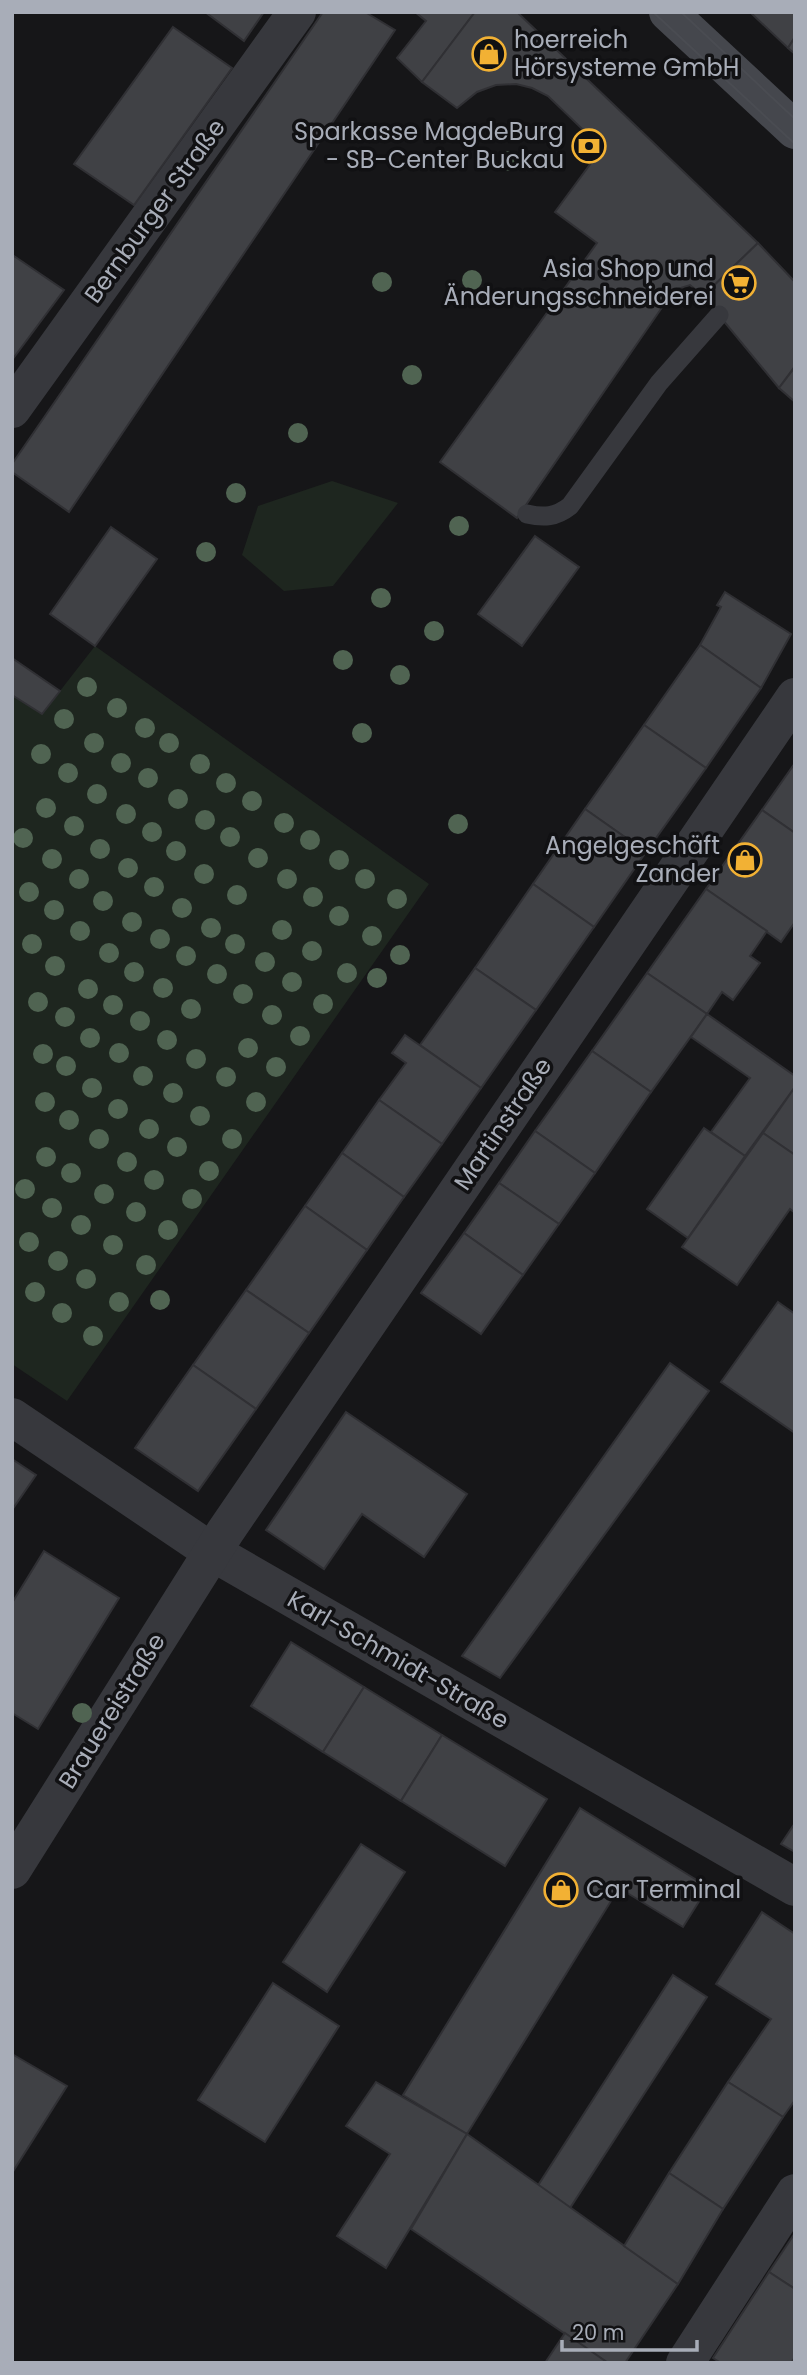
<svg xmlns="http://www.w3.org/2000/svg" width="807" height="2375" font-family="Poppins,sans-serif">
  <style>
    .green { fill: #1e261f }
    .building { fill: #404145; stroke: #303034; stroke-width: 2 }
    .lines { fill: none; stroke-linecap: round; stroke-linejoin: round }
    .service { stroke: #37383d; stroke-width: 19 }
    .minor { stroke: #37383d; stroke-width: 38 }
    .secondary { stroke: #45474d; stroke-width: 38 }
    .tram { stroke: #4a4c52; stroke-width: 2 }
    .tree { fill: #506452 }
    .labels { text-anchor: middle; stroke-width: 7; stroke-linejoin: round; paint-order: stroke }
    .poi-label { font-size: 24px; fill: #a8adb8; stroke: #111113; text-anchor: end }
    .street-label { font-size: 24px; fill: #a8adb8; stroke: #111113 }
  </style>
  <rect width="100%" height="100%" fill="#161618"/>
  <g class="green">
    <polygon points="332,481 398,503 333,586 284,591 242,555 258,506"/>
    <polygon points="95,646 429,884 67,1401 12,1364 12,695 42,714"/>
  </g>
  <g class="building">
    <polygon points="205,12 264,12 244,41"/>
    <polygon points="323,12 365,12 395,30 69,512 12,472 12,464"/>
    <polygon points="415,12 475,12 422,82 397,58 426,21"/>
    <polygon points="475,12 517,12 758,243 703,296 690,285 674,290 517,518 440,462 597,243 555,212 602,148 548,96 532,88 516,84 496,85 477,92 457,108 422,82"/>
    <polygon points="750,12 795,12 795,37 788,48"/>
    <polygon points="173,27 232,68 134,205 74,164"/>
    <polygon points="795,37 795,54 788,48"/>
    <polygon points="758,243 795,282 795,366 779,388 703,296"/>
    <polygon points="14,256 64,290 12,360 12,259"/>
    <polygon points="795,367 795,402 779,388"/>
    <polygon points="111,527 157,559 95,646 50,614"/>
    <polygon points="535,536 579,567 522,646 478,614"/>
    <polygon points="725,592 791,634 761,688 700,645 721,607 717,605"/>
    <polygon points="700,645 761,688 706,768 644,725"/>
    <polygon points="12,658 60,691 42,714 12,695"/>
    <polygon points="644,725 706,768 646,852 585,809"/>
    <polygon points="795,763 795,833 762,810"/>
    <polygon points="585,809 646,852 594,927 533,884"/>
    <polygon points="762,810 795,833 795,922 781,942 706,889"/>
    <polygon points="533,884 594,927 536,1010 475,968"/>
    <polygon points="706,889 767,931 750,956 760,963 733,1000 722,992 707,1014 647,973"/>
    <polygon points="475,968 536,1010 481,1088 420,1045"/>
    <polygon points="647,973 707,1014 651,1092 592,1051"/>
    <polygon points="707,1014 795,1076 795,1087 745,1156 711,1132 750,1078 691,1037"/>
    <polygon points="405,1035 481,1088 442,1144 379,1100 406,1063 392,1053"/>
    <polygon points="592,1051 651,1092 595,1173 535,1131"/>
    <polygon points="795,1087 795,1155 763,1133"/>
    <polygon points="379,1100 442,1144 404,1197 342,1153"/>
    <polygon points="704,1128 745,1156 688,1238 647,1209"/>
    <polygon points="535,1131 595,1173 559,1224 499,1183"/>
    <polygon points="763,1133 795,1155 795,1213 790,1209 737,1285 682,1247"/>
    <polygon points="342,1153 404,1197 367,1250 305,1206"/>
    <polygon points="499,1183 559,1224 523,1275 464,1233"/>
    <polygon points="305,1206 367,1250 309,1333 246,1290"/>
    <polygon points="464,1233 523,1275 481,1334 421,1293"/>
    <polygon points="246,1290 309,1333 256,1409 193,1365"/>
    <polygon points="778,1302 795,1314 795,1433 721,1382"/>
    <polygon points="670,1363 709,1391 500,1678 462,1656"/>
    <polygon points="193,1365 256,1409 198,1491 135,1448"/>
    <polygon points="346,1412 467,1494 424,1557 362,1514 324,1569 266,1530"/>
    <polygon points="12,1459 36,1475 12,1510"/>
    <polygon points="44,1551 119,1598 38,1729 12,1713 12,1603"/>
    <polygon points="291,1642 364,1687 323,1752 251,1706"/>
    <polygon points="364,1687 442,1735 401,1801 323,1752"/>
    <polygon points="442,1735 547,1799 505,1866 401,1801"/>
    <polygon points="580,1808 708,1887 683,1927 619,1888 467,2134 403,2095"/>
    <polygon points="795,1823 795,1852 781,1844"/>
    <polygon points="361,1844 405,1872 327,1992 283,1962"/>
    <polygon points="762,1912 795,1934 795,2100 783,2117 728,2082 771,2019 716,1984"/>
    <polygon points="673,1975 707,1997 570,2208 537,2187"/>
    <polygon points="273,1983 339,2026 265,2142 198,2100"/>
    <polygon points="12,2054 67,2086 12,2173"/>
    <polygon points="376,2082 467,2134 386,2268 337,2236 390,2154 346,2126"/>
    <polygon points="728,2082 783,2117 723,2209 669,2173"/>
    <polygon points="467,2134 678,2284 625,2363 608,2363 411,2229"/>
    <polygon points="669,2173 723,2209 678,2284 624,2246"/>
    <polygon points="795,2233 795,2289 769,2272"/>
    <polygon points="769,2272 795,2289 795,2357 791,2363 721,2363 713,2358"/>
    <polygon points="565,2333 608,2363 545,2363"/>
  </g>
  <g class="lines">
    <path class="service" d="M527 514C544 518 556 517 570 506L659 383 719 315"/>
    <g class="minor">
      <polyline points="12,409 297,12"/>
      <polyline points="12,1417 212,1552 795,1887"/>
      <polyline points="12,1870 225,1532 795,697"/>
      <polyline points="685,2363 795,2193"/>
    </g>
    <polyline class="secondary" points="668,12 795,130"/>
    <g class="tram">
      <polyline points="653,12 795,144"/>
      <polyline points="681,12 795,119"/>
    </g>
  </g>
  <g class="tree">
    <circle cx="509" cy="161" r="10"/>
    <circle cx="472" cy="280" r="10"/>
    <circle cx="382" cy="282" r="10"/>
    <circle cx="412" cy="375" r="10"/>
    <circle cx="298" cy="433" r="10"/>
    <circle cx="236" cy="493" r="10"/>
    <circle cx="459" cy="526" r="10"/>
    <circle cx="206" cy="552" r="10"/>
    <circle cx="381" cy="598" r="10"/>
    <circle cx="434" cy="631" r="10"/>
    <circle cx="343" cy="660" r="10"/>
    <circle cx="400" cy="675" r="10"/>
    <circle cx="87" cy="687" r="10"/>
    <circle cx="117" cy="708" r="10"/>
    <circle cx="64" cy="719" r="10"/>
    <circle cx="145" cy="728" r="10"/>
    <circle cx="362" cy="733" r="10"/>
    <circle cx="94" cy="743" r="10"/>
    <circle cx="169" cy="743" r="10"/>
    <circle cx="41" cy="754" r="10"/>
    <circle cx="121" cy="763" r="10"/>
    <circle cx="200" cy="764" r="10"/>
    <circle cx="68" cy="773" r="10"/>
    <circle cx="148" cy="778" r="10"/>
    <circle cx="226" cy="783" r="10"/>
    <circle cx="97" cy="794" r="10"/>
    <circle cx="178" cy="799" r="10"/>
    <circle cx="252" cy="801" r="10"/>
    <circle cx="46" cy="808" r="10"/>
    <circle cx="126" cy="814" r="10"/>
    <circle cx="205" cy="820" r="10"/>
    <circle cx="284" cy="823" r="10"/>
    <circle cx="458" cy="824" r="10"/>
    <circle cx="74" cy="826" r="10"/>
    <circle cx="152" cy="832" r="10"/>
    <circle cx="230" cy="837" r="10"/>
    <circle cx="23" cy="838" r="10"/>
    <circle cx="310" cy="840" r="10"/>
    <circle cx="100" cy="849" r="10"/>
    <circle cx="176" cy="851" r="10"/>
    <circle cx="258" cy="858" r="10"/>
    <circle cx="52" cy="859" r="10"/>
    <circle cx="339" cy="860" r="10"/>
    <circle cx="128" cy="868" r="10"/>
    <circle cx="204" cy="874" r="10"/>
    <circle cx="79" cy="879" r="10"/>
    <circle cx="287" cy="879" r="10"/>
    <circle cx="365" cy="879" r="10"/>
    <circle cx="154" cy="887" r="10"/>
    <circle cx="29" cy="892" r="10"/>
    <circle cx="237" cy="895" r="10"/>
    <circle cx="313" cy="897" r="10"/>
    <circle cx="397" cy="899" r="10"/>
    <circle cx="103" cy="901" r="10"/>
    <circle cx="182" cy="908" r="10"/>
    <circle cx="54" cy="910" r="10"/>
    <circle cx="339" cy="916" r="10"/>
    <circle cx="132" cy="922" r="10"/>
    <circle cx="211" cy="928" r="10"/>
    <circle cx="282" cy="930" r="10"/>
    <circle cx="80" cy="931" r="10"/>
    <circle cx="372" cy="936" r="10"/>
    <circle cx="160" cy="939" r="10"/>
    <circle cx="32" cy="944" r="10"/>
    <circle cx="235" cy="944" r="10"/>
    <circle cx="312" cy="951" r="10"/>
    <circle cx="109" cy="953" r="10"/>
    <circle cx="400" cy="955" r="10"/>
    <circle cx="186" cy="956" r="10"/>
    <circle cx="265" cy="962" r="10"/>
    <circle cx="55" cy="966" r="10"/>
    <circle cx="134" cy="972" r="10"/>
    <circle cx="347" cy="973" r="10"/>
    <circle cx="217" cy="974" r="10"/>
    <circle cx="377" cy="978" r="10"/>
    <circle cx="292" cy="982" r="10"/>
    <circle cx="163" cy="988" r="10"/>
    <circle cx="88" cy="989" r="10"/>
    <circle cx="243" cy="994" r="10"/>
    <circle cx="38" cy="1002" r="10"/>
    <circle cx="323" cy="1004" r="10"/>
    <circle cx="113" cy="1005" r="10"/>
    <circle cx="191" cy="1009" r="10"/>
    <circle cx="272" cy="1015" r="10"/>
    <circle cx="65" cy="1017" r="10"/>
    <circle cx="140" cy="1021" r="10"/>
    <circle cx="300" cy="1036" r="10"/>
    <circle cx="90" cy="1038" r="10"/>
    <circle cx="167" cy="1040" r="10"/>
    <circle cx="248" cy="1048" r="10"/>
    <circle cx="119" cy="1053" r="10"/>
    <circle cx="43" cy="1054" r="10"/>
    <circle cx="196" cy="1059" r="10"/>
    <circle cx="66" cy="1066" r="10"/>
    <circle cx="276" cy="1067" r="10"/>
    <circle cx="143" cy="1076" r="10"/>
    <circle cx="226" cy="1077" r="10"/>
    <circle cx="92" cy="1088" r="10"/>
    <circle cx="173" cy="1093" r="10"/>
    <circle cx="45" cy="1102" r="10"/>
    <circle cx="256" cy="1102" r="10"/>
    <circle cx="118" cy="1109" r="10"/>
    <circle cx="200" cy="1116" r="10"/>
    <circle cx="69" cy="1120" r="10"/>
    <circle cx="149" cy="1129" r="10"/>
    <circle cx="99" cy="1139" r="10"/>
    <circle cx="232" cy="1139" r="10"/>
    <circle cx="177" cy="1147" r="10"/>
    <circle cx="46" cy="1157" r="10"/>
    <circle cx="127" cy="1162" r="10"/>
    <circle cx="209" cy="1171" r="10"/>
    <circle cx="71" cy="1173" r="10"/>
    <circle cx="154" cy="1180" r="10"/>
    <circle cx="25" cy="1189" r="10"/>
    <circle cx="104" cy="1194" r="10"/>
    <circle cx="192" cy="1199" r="10"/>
    <circle cx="52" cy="1208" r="10"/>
    <circle cx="136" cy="1212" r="10"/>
    <circle cx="81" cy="1225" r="10"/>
    <circle cx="168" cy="1230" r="10"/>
    <circle cx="29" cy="1242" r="10"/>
    <circle cx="113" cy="1245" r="10"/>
    <circle cx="58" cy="1261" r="10"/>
    <circle cx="146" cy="1265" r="10"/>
    <circle cx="86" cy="1279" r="10"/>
    <circle cx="35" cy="1292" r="10"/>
    <circle cx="160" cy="1300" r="10"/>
    <circle cx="119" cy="1302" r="10"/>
    <circle cx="62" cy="1313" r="10"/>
    <circle cx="93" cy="1336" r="10"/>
    <circle cx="82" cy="1713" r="10"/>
  </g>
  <defs>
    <symbol id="shop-ring" viewBox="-11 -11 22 22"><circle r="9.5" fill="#111113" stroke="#f2b134" stroke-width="1.5"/><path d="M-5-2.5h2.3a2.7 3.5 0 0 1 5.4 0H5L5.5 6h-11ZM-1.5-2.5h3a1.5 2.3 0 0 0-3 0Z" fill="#f2b134"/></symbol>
    <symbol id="bank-ring" viewBox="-11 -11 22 22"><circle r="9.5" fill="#111113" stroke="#f2b134" stroke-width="1.5"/><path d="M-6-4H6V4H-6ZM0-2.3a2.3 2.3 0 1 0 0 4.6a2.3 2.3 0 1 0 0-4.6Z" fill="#f2b134"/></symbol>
    <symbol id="supermarket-ring" viewBox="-11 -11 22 22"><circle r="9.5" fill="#111113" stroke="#f2b134" stroke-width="1.5"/><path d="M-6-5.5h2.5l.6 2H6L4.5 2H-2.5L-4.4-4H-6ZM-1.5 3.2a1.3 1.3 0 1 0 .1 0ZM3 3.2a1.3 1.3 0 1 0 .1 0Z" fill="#f2b134"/></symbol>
  </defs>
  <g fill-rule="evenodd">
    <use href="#shop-ring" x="470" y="35" width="38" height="38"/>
    <use href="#bank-ring" x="570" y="127" width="38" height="38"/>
    <use href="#supermarket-ring" x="720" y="264" width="38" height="38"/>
    <use href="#shop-ring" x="726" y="841" width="38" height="38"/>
    <use href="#shop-ring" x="542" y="1871" width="38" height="38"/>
  </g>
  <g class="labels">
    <g class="poi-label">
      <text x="514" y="48" text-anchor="start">hoerreich<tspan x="514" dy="28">Hörsysteme GmbH</tspan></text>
      <text x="564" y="140">Sparkasse MagdeBurg<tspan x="564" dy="28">- SB-Center Buckau</tspan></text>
      <text x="714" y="277">Asia Shop und<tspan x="714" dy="28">Änderungsschneiderei</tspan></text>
      <text x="720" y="854">Angelgeschäft<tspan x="720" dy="28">Zander</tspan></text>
      <text x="586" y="1898" text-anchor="start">Car Terminal</text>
    </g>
    <g class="street-label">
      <text transform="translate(155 211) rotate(-54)" y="8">Bernburger Straße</text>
      <text transform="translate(503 1124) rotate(-56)" y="8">Martinstraße</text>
      <text transform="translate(398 1660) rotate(30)" y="8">Karl-Schmidt-Straße</text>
      <text transform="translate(112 1711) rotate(-58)" y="8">Brauereistraße</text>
    </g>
  </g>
  <rect width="807" height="2375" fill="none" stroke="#a8adb8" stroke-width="28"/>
  <path d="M562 2340v10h135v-10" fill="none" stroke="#a8adb8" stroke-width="3.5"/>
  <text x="572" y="2340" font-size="21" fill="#a8adb8" stroke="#111113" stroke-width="5" paint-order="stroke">20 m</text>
</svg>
